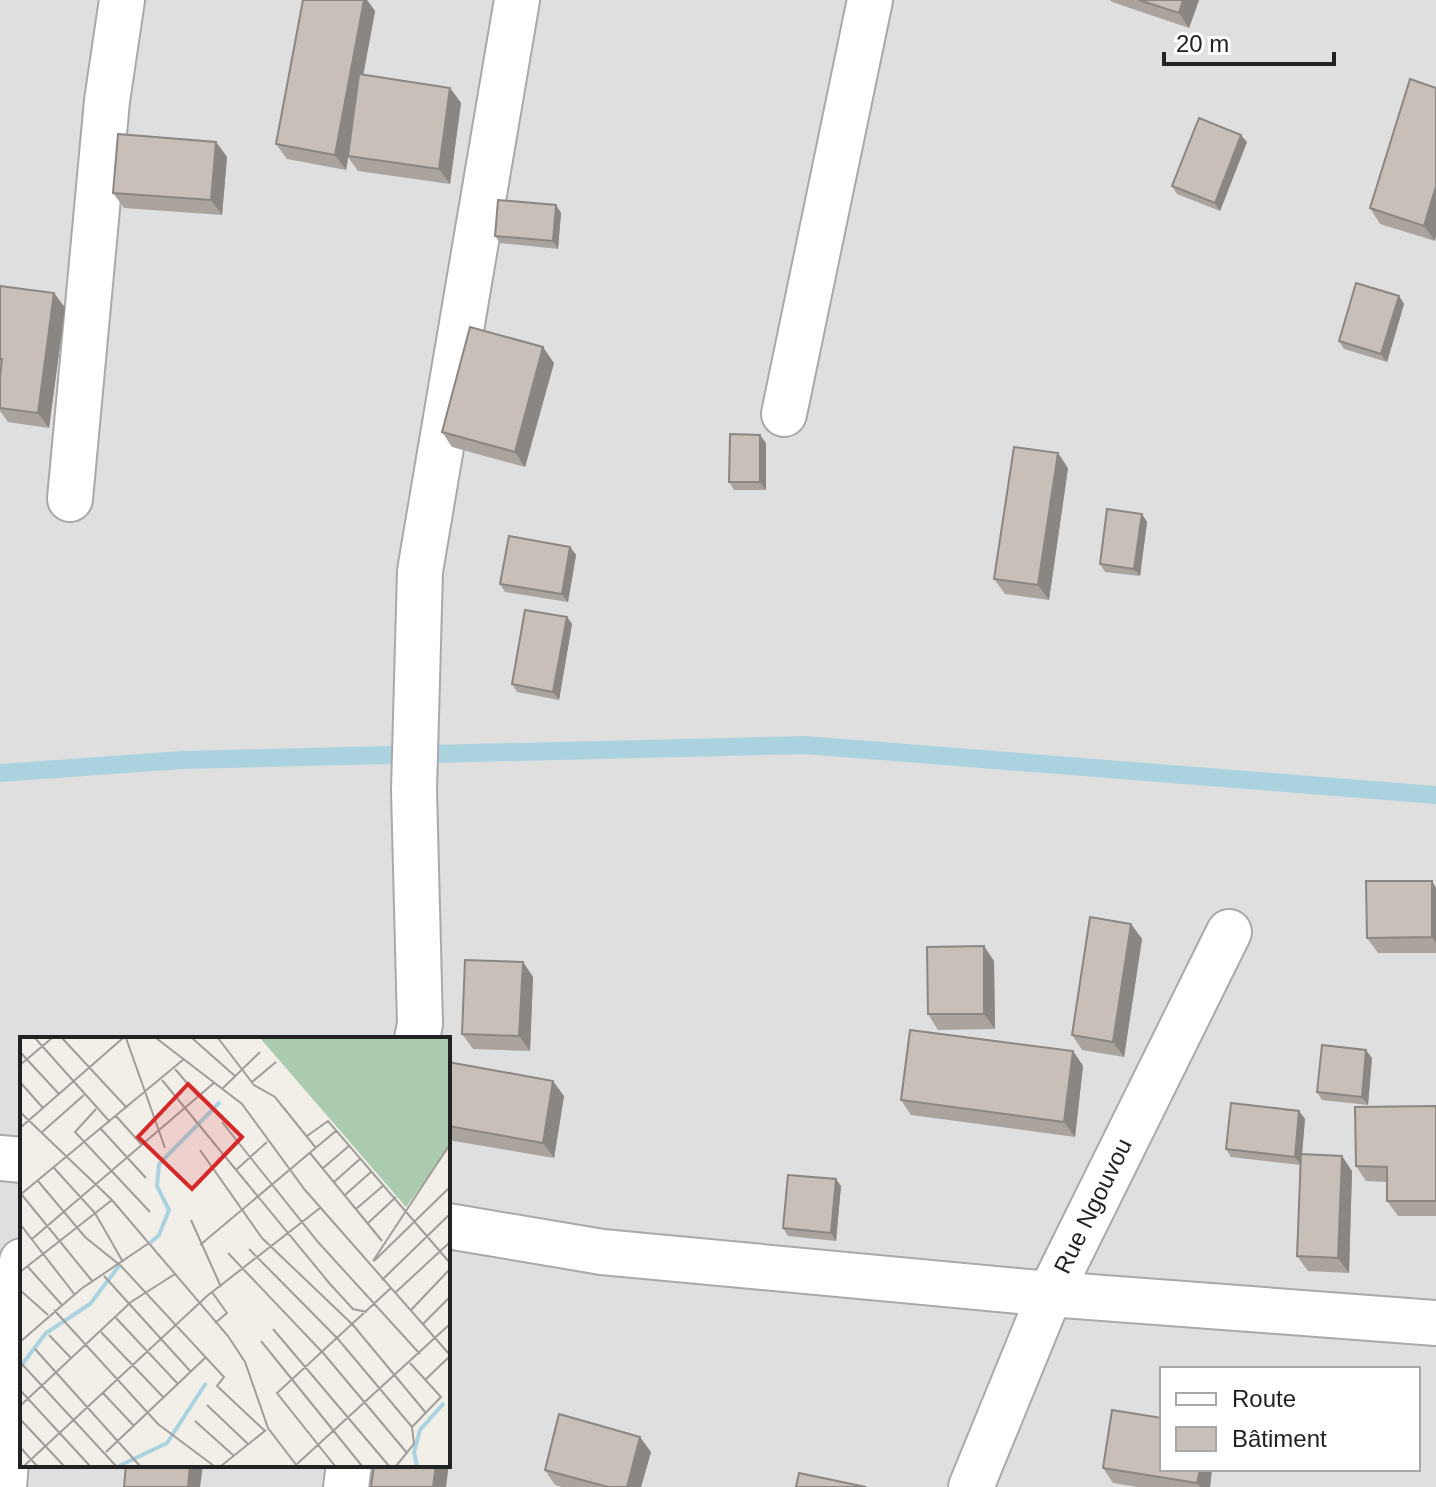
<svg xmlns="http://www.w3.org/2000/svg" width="1436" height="1487" font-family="Helvetica,sans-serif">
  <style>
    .residential { fill: #e0dfdf; fill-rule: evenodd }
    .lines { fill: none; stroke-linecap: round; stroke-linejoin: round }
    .stream { stroke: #aad3df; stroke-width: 18 }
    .minor-casing { stroke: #a9a9a9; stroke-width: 48 }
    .minor { stroke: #fff; stroke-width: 44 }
    .wall { fill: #aba49e }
    .shaded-wall { fill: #8b8681 }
    .building { fill: #c7bfb8; stroke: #8b8681; stroke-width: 2 }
    .labels { text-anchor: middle; stroke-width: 6; stroke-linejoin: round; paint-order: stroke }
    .street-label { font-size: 24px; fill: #222; stroke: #fff }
    .inset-river { fill: none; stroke: #aad3df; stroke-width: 4 }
    .inset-road { fill: none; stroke: #9f9d99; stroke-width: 2 }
    .view { fill: #d62828; fill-opacity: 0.15; stroke: #d62828; stroke-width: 4 }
    .inset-edge { fill: none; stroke: #222; stroke-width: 4 }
  </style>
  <rect width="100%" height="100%" fill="#f2efe9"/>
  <path class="residential" d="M0 0H1436V1487H0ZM22 1039H448V1465H22ZM1162 1369H1418V1469H1162Z"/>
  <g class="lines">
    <polyline class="stream" points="0,773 182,760 805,745 1436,795"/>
    <defs>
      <g id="minor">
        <polyline points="784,414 870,0"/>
        <polyline points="70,499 107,101 122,0"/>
        <polyline points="417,1039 420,1024 414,790 420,571 517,0"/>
        <polyline points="0,1158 22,1160"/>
        <polyline points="448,1226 602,1252 1050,1294 1436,1323"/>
        <polyline points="4,1487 22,1261"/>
        <polyline points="346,1487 349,1465"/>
        <polyline points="971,1487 1050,1294 1229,932"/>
      </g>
    </defs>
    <use href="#minor" class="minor-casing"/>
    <use href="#minor" class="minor"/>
  </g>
  <g class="wall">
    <polygon points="303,0 367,0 375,11 363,75 450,88 461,103 450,184 358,171 348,157 346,170 287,159 276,144"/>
    <polygon points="1110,0 1199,0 1189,28 1112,2"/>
    <polygon points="1436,88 1435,241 1380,224 1370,208"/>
    <polygon points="216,142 227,157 222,215 124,208 113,193"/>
    <polygon points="1247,142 1220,211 1177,194 1172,186"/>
    <polygon points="556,205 561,213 558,249 500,243 495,236"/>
    <polygon points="0,286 54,293 65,308 49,428 8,422 0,411"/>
    <polygon points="1399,296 1404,304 1387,362 1344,349 1339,341"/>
    <polygon points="554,363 525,467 452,447 442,432"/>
    <polygon points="766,443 766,490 734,490 729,482"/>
    <polygon points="1068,468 1049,600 1005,594 994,579"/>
    <polygon points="1142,514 1147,522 1140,576 1105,572 1100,564"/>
    <polygon points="570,547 576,555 568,602 505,592 500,584"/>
    <polygon points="567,617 572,624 559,700 517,692 512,684"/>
    <polygon points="1432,881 1436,888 1436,953 1378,953 1367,938"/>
    <polygon points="1131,924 1142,939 1124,1057 1082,1050 1072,1035"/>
    <polygon points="994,961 995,1029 938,1030 928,1014"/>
    <polygon points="523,962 533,977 530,1051 473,1049 462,1034"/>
    <polygon points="1073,1051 1083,1066 1075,1137 911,1115 901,1100"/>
    <polygon points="1372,1058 1368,1105 1322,1100 1317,1092"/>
    <polygon points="448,1062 564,1096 554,1158 448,1140"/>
    <polygon points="1436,1106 1436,1216 1398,1216 1387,1201 1387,1182 1366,1181 1356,1166"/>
    <polygon points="1299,1111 1305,1119 1302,1154 1352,1171 1349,1273 1308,1271 1297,1256 1300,1165 1231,1157 1226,1149"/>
    <polygon points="841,1186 836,1241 788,1236 783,1228"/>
    <polygon points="651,1452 641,1487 562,1487 555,1485 545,1470"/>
    <polygon points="1103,1468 1162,1469 1212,1469 1210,1487 1137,1487 1113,1483"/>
  </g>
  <g class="shaded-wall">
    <polygon points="364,0 367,0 375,11 346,170 335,155"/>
    <polygon points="1183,0 1199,0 1189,28 1179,13"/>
    <polygon points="450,88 461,103 450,184 439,169"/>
    <polygon points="1241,135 1247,142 1220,211 1215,203"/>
    <polygon points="216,142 227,157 222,215 211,200"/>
    <polygon points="1436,186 1436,236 1435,241 1424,226"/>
    <polygon points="556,205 561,213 558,249 553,241"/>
    <polygon points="54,293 65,308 49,428 38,413"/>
    <polygon points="1399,296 1404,304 1387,362 1381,354"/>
    <polygon points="543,347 554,363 525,467 515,452"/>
    <polygon points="760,435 766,443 766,490 760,482"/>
    <polygon points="1058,453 1068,468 1049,600 1038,585"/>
    <polygon points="1142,514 1147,522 1140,576 1134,569"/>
    <polygon points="570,547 576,555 568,602 562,594"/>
    <polygon points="567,617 572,624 559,700 553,692"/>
    <polygon points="1432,881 1436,888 1436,943 1432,937"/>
    <polygon points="1131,924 1142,939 1124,1057 1113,1042"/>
    <polygon points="984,946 994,961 995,1029 984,1014"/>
    <polygon points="523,962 533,977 530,1051 519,1036"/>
    <polygon points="1366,1050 1372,1058 1368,1105 1362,1097"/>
    <polygon points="1073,1051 1083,1066 1075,1137 1064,1122"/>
    <polygon points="553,1081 564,1096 554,1158 543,1143"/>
    <polygon points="1299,1111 1305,1119 1301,1165 1295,1157"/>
    <polygon points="1342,1156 1352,1171 1349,1273 1338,1258"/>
    <polygon points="836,1179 841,1186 836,1241 831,1233"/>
    <polygon points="448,1434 452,1440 446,1487 433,1487 436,1465 448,1465"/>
    <polygon points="640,1437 651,1452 641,1487 627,1487"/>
    <polygon points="190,1465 203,1465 200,1487 188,1487"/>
    <polygon points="1200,1469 1212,1469 1210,1487 1200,1487 1197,1483"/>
  </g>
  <g class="building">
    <polygon points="303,0 364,0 335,155 276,144"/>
    <polygon points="1139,0 1183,0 1179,13"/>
    <polygon points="359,74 450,88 439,169 348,156"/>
    <polygon points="1410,79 1436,88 1436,186 1424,226 1370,208"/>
    <polygon points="1199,118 1241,135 1215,203 1172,186"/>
    <polygon points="118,134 216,142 211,200 113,193"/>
    <polygon points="498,200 556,205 553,241 495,236"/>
    <polygon points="1356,283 1399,296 1381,354 1339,341"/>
    <polygon points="0,286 54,293 38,413 0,408 0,378 2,359 0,359"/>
    <polygon points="470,327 543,347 515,452 442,432"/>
    <polygon points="730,434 760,435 760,482 729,482"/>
    <polygon points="1014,447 1058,453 1038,585 994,579"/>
    <polygon points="1107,509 1142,514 1134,569 1100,564"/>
    <polygon points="509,536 570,547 562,594 500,584"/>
    <polygon points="525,610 567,617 553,692 512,684"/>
    <polygon points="1366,881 1432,881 1432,937 1367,938"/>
    <polygon points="1090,917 1131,924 1113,1042 1072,1035"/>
    <polygon points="984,946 984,1014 928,1014 927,947"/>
    <polygon points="465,960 523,962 519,1036 462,1034"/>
    <polygon points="910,1030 1073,1051 1064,1122 901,1100"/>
    <polygon points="1322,1045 1366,1050 1362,1097 1317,1092"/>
    <polygon points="448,1062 553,1081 543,1143 448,1126"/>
    <polygon points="1231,1103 1299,1111 1295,1157 1226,1149"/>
    <polygon points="1436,1106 1436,1201 1387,1201 1387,1167 1356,1166 1355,1107"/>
    <polygon points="1301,1154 1342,1156 1338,1258 1297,1256"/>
    <polygon points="788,1175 836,1179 831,1233 783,1228"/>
    <polygon points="1112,1410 1162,1418 1162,1469 1200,1469 1197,1483 1103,1468"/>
    <polygon points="559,1414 640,1437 627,1487 608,1487 545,1470"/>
    <polygon points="126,1465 190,1465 188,1487 124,1487"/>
    <polygon points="374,1465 436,1465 433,1487 371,1487"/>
    <polygon points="799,1473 866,1487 796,1487"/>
  </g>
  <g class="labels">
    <g class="street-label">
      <text transform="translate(1093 1206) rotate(-64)" y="8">Rue Ngouvou</text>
    </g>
  </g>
  <g transform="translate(20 1037)">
    <rect width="430" height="430" fill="#f2efe9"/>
    <path d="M240 1H430V110L386 170Z" fill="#aacbaf"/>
    <path class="inset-river" d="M130 206 139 198 149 173 137 149 139 127 200 65M0 330 26 296 70 267 99 229M99 429 147 406 186 346M397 429 394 415 400 393 424 366"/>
    <path class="inset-road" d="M15 1 90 85M42 1 107 71M106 1 145 111M136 1 222 67 285 153 430 318M172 1 215 39M198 1 234 48 255 60 296 111M0 15 39 57M0 28 32 1M155 32 179 60M142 43 310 247 333 272 347 275M0 45 23 71M232 45 256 25M203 51 240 15M76 72 55 95 130 175M0 75 92 163 208 299 225 325 248 391 277 429M96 79 121 107M202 85 298 205 400 317M0 91 103 1M81 92 126 141M21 96 64 58M287 99 308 84 430 226M180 113 242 201 333 288 406 376M290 116 362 204M34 131 75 176 103 225M302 132 330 108M216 133 247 105M18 144 65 200 101 229 204 340 197 349 245 394M314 145 341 121M0 158 164 22M2 158 73 245M325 158 352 134M336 172 364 148M171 183 201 250M0 187 55 258M347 187 376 160M12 202 195 45M180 208 317 93M229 212 318 302 392 390 394 407 376 429M208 216 304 317 387 416M353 224 430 107M354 224 430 150M8 230 42 268M0 235 92 163M84 239 171 335M362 243 430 177M0 253 28 278M192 255 207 276 195 286M376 255 430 205M34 273 138 387 194 429M391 273 430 232M96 281 158 347M403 287 430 260M253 292 369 429M81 295 144 361M29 298 51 321M241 304 342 429M0 305 61 252 129 206M15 312 120 429M0 325 96 429M390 326 421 360 392 390M405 343 430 319M0 353 70 429M83 356 114 389M187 368 228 407M0 369 111 265 155 237M0 382 44 429M175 384 213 418M0 410 17 429M86 415 185 321M277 427 430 287M4 429 187 259 300 171M201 429 246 393M315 429 257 356 371 251"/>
    <path class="view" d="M168 47 222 100 172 152 118 100Z"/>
    <rect width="430" height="430" class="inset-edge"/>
  </g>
  <rect x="1160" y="1367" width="260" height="104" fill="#ffffff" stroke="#a7a7a7" stroke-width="2"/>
  <rect x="1176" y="1393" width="40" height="12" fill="#ffffff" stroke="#a7a7a7" stroke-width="2"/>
  <text x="1232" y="1407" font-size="24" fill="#222222">Route</text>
  <rect x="1176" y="1427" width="40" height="24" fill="#c7bfb8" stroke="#a7a7a7" stroke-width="2"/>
  <text x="1232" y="1447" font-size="24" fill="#222222">Bâtiment</text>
  <path d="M1164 52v12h170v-12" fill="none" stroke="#222222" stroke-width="4"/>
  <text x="1176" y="52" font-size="24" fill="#222222" stroke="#ffffff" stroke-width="6" paint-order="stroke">20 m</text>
</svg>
